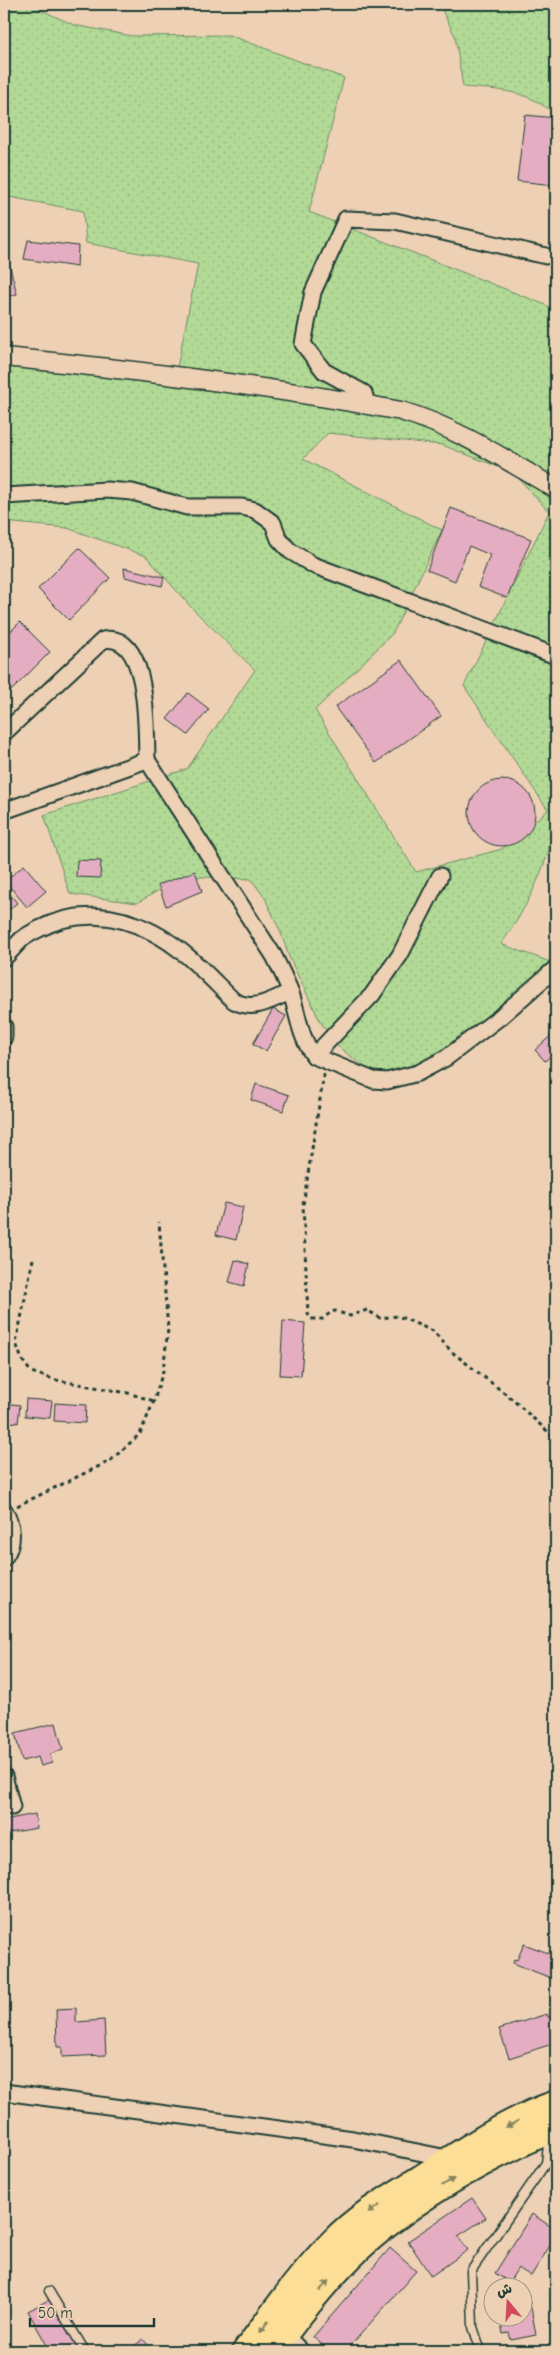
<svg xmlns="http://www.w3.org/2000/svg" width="560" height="2355" font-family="'Comic Neue','Playpen Sans Arabic',sans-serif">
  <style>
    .grass { fill: url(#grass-dots); stroke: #688c65; fill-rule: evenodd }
    .building { fill: #e5adc2; stroke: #1f3d34 }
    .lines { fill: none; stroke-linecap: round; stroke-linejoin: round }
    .service-casing { stroke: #1f3d34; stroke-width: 11 }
    .minor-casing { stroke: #1f3d34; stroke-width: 19 }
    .tertiary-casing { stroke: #1f3d34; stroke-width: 21 }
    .motorway-casing { stroke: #1f3d34; stroke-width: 30 }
    .path { stroke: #1f3d34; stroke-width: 3; stroke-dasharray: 4 4; stroke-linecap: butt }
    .service { stroke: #eed1b4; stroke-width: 8 }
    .minor { stroke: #eed1b4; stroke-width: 15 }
    .tertiary { stroke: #eed1b4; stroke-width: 18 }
    .motorway { stroke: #fdde96; stroke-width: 26 }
    .oneway { fill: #838560 }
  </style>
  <defs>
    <pattern id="grass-dots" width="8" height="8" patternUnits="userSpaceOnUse" patternTransform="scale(1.25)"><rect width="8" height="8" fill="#b2da96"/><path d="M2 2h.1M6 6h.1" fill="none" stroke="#99bc82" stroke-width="1.8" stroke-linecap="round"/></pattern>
  </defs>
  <rect width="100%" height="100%" fill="#eed1b4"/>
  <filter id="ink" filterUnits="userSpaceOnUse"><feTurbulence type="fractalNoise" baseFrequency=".02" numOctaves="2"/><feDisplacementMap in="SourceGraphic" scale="10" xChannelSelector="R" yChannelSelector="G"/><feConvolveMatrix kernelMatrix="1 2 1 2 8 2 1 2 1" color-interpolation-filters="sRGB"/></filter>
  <g filter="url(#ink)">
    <g class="grass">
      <path d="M4 4H28L74 25 132 36 229 35 344 78 309 212 556 309V832H554C543 874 526 910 501 944L553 963 556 957V975L439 1062 377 1077 335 1044 320 1021 289 957 281 933 265 898 251 879 183 876 137 903 70 894 44 815 187 769 255 670 190 606 146 556 67 528 4 522V358L177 368 198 264 86 243 83 211 4 196ZM328 433 442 445 514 473 549 512 464 686 548 810 502 849 416 872 315 710 393 633 442 530 303 459Z"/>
      <path d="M439 4H556V116C529 89 498 90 463 87L455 36Z"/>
    </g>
    <g class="building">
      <polygon points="525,115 556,118 554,185 517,181"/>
      <polygon points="28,240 78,246 77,267 24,259"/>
      <polygon points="4,244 17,294 4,298"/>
      <polygon points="451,508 531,539 507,598 478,587 490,555 469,546 455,581 427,570"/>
      <polygon points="79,548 110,578 69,620 38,589"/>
      <polygon points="124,568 164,577 162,586 125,577"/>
      <polygon points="20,622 50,652 6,696 4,694 4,638"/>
      <polygon points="401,660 441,716 376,763 335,707"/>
      <polygon points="188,693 209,709 188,735 167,719"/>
      <circle cx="502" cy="813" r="33"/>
      <polygon points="77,860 101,861 100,878 76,877"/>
      <polygon points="24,865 46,891 27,907 5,881"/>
      <polygon points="195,871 202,891 166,906 158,885"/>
      <polygon points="4,886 17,903 4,914"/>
      <polygon points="273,1009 286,1016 266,1051 253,1044"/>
      <polygon points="556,1031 556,1051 545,1061 535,1050"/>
      <polygon points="256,1084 289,1095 283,1111 251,1100"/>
      <polygon points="224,1203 243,1207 236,1240 216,1235"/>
      <polygon points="235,1260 249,1264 244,1286 229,1282"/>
      <polygon points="283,1321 305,1323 301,1376 280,1375"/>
      <polygon points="26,1399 52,1401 50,1418 25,1416"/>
      <polygon points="4,1403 20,1405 18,1423 4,1421"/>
      <polygon points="55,1403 86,1405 85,1423 54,1421"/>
      <polygon points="56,1723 63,1750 50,1754 52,1763 41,1766 38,1757 22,1761 15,1733"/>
      <polygon points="35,1814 37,1828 4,1834 4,1820"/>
      <polygon points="524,1944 556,1956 556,1980 513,1963 514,1959 517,1960"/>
      <polygon points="76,2008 76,2022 104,2020 106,2055 62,2057 62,2047 57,2047 56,2009"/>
      <polygon points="547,2014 548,2017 556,2015 556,2058 552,2044 509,2058 499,2029"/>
      <polygon points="550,2166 556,2166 556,2208 555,2208"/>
      <polygon points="472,2198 486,2218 458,2236 468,2250 431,2276 408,2241"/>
      <polygon points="532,2214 556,2230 556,2236 531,2276 518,2268 509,2282 495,2273"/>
      <polygon points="390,2248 416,2271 346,2351 329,2351 313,2337"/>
      <polygon points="52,2298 82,2351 50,2351 28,2311"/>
      <polygon points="530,2302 536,2335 511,2340 509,2333 503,2334 500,2318 522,2318 522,2303"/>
      <polygon points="143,2339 153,2351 128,2351"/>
    </g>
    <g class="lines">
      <defs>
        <g id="service">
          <polyline points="49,2291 85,2351"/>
          <polyline points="481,2351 473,2327 471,2271 546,2163 549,2136"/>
        </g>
        <g id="minor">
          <polyline points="367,404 364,393 324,371 303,344 313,292 346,219 395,221 546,256"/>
          <polyline points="4,496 107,490 132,492 187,507 242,507 255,510 273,523 279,539 290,551 313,565 556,656"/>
          <path d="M4 733 103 640C150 630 146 732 147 760L4 811"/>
          <path d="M147 760 274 956C280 968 286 980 291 993 298 1014 300 1038 314 1056L373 1080 387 1081 418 1073 446 1058 500 1017 556 968"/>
          <path d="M4 958C10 952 16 945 22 939 27 935 33 932 39 929 75 910 116 913 152 932 184 948 209 977 234 1001 254 1012 271 1000 290 992"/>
          <polyline points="4,1026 4,1037"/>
          <polyline points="314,1056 372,995 400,955 440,876"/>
          <path d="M4 1510C13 1525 15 1543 4 1558"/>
          <polyline points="4,1776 12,1807"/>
          <polyline points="4,2092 353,2139 452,2159"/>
          <polyline points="284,2334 301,2351"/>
        </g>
        <path id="tertiary" d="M4 357C137 370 269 386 401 411 456 427 506 460 556 489"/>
        <g id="motorway">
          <path d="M246 2351C274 2313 300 2275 334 2241 358 2216 390 2198 420 2179 463 2152 508 2120 556 2104"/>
          <path d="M272 2351C298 2315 327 2278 360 2247 417 2195 486 2158 556 2127"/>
        </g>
      </defs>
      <use href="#service" class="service-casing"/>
      <use href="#minor" class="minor-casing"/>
      <use href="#tertiary" class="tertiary-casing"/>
      <use href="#motorway" class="motorway-casing"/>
      <g class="path">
        <path d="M324 1074 303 1205 308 1314 311 1319H323C337 1306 334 1312 350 1316L367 1310 380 1318 398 1316 433 1331 452 1352 512 1399 556 1439"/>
        <polyline points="33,1259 16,1343 22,1360 31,1372 56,1380 128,1393 154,1401"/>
        <polyline points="17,1506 110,1461 140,1434 154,1401 163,1371 168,1329 159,1222"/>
      </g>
      <use href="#service" class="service"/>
      <use href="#minor" class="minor"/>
      <use href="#tertiary" class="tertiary"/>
      <use href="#motorway" class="motorway"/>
    </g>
    <defs><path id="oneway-solid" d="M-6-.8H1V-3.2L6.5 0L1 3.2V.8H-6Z" transform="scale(1.25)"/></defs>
    <g class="oneway">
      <use href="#oneway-solid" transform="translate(512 2124) rotate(152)"/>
      <use href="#oneway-solid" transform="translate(448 2182) rotate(-30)"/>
      <use href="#oneway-solid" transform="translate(374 2209) rotate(145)"/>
      <use href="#oneway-solid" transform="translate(324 2286) rotate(-48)"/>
      <use href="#oneway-solid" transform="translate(264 2327) rotate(126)"/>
    </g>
  </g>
  <rect width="560" height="2355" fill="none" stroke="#eed1b4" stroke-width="20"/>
  <rect x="10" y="10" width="540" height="2335" fill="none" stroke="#1f3d34" stroke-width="2" filter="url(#ink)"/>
  <g transform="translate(508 2302) rotate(342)"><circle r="24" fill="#eed1b4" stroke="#9b9681"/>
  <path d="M0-4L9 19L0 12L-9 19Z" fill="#d1495b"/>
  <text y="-8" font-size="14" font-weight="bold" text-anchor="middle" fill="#1f3d34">ش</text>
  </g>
  <path d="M30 2318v8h124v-8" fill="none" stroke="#1f3d34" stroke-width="2.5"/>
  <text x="38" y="2318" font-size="15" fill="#1f3d34" stroke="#eed1b4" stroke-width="4" paint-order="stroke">50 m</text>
</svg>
